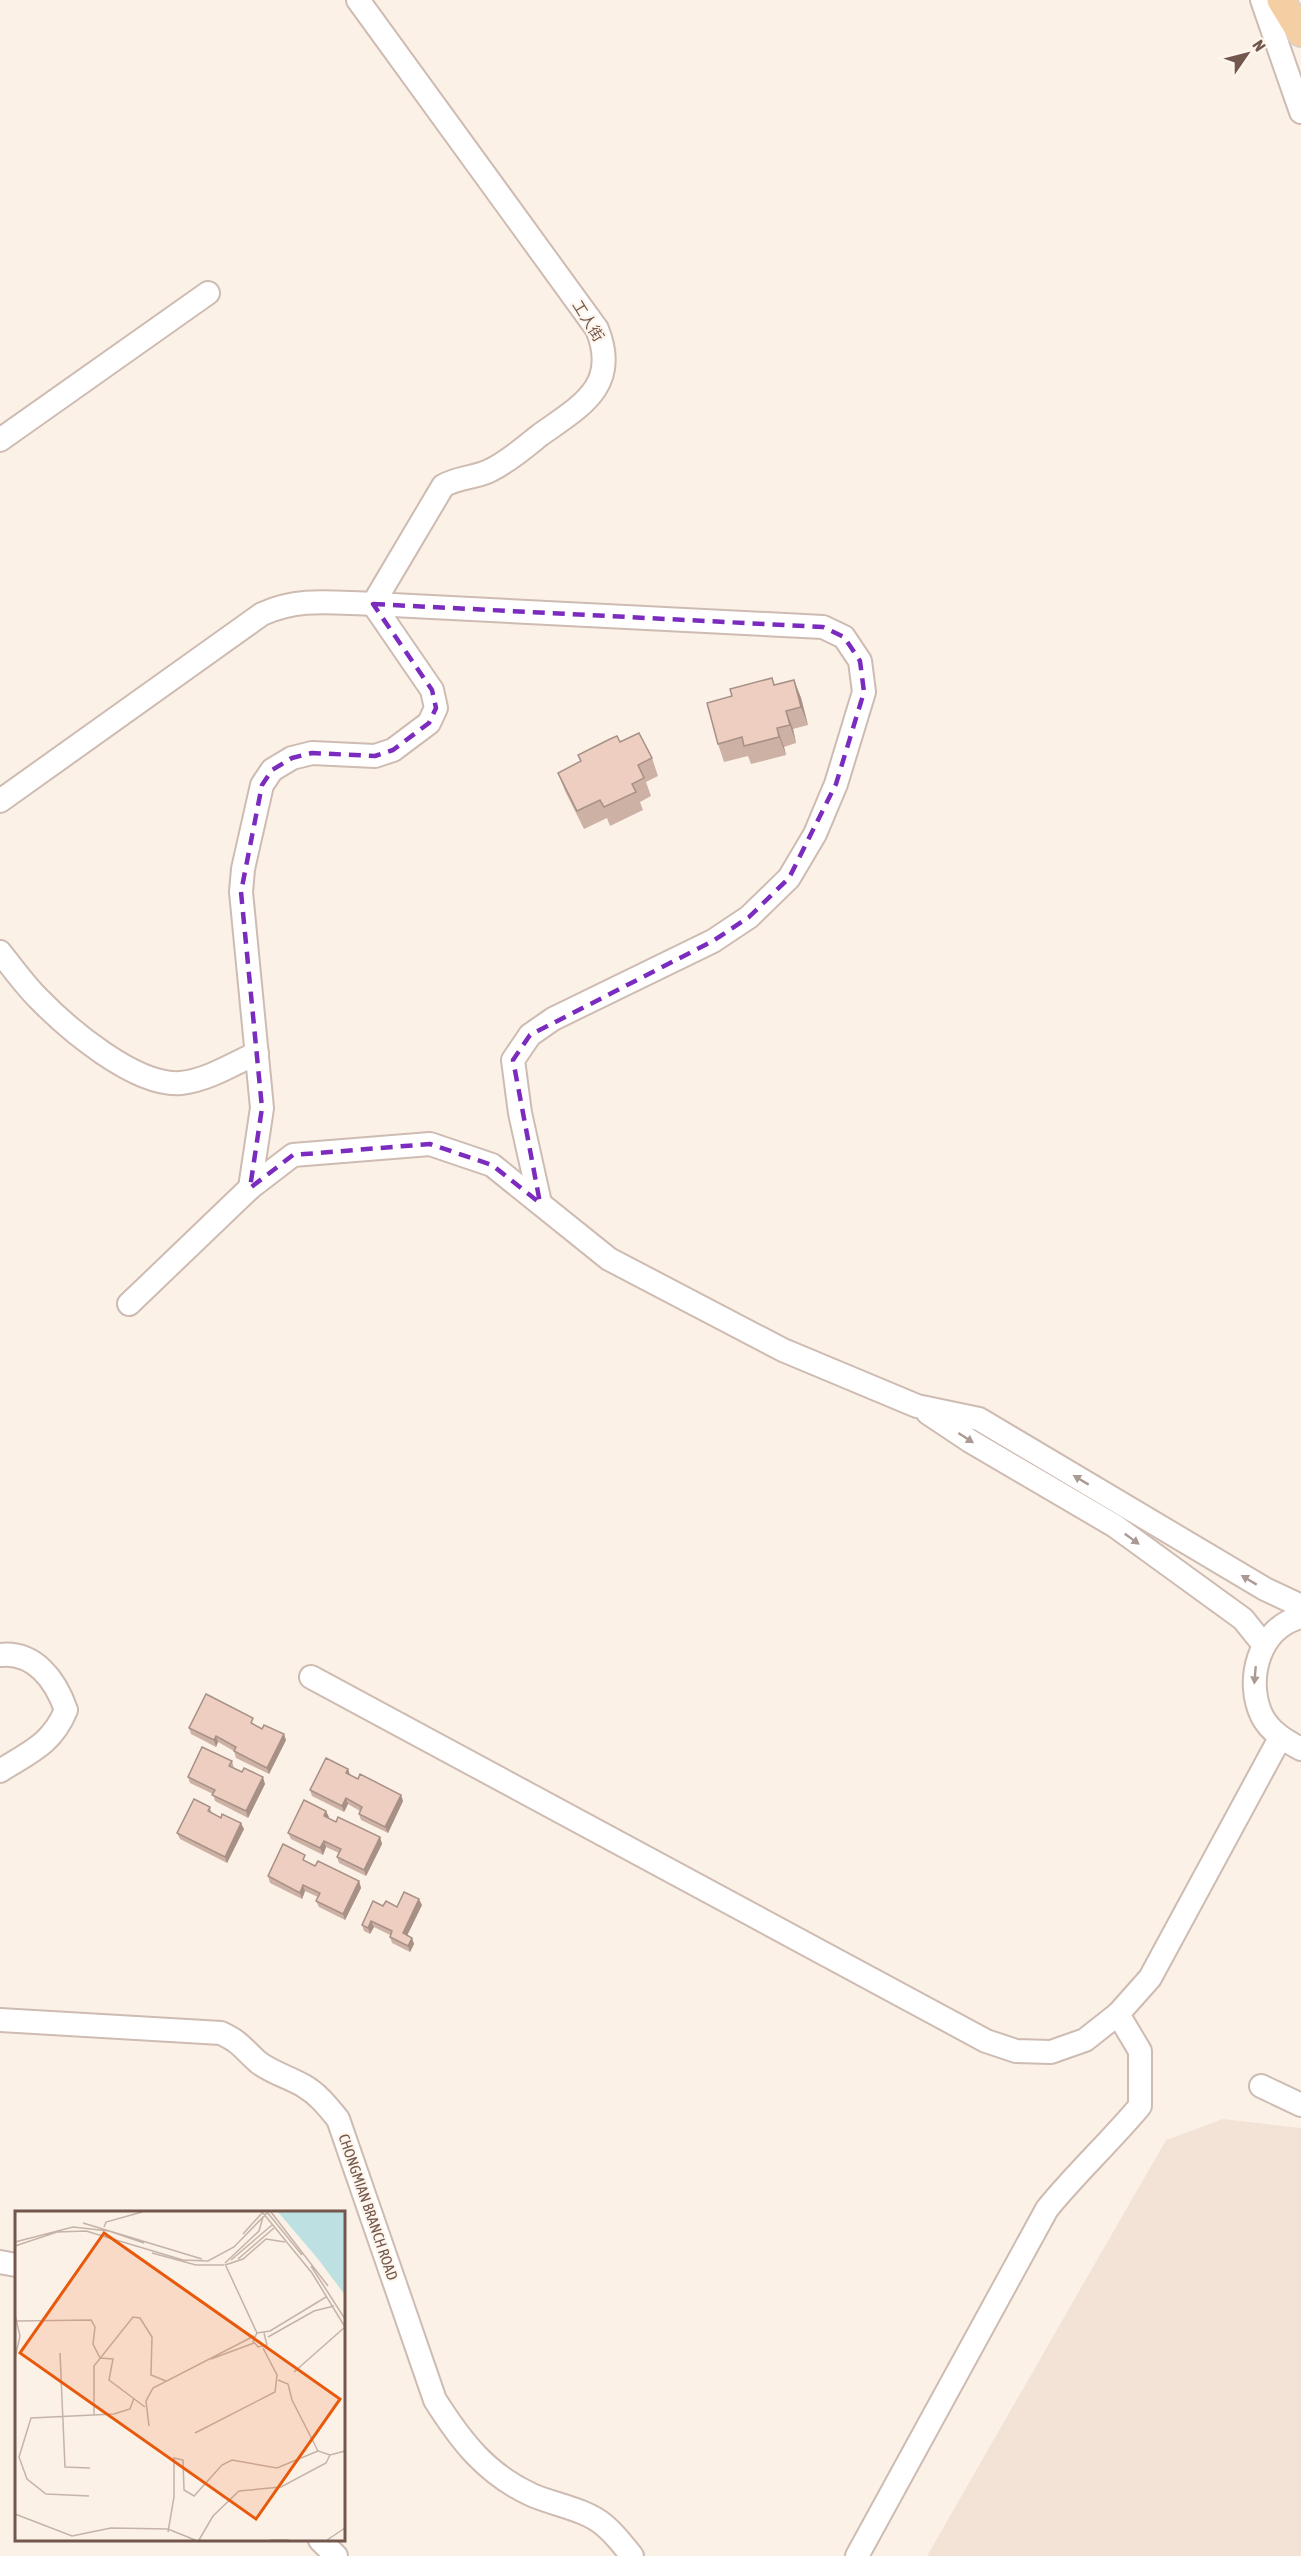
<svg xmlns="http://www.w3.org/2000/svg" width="1301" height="2556" font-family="'Asap Condensed','Noto Sans SC',sans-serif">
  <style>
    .residential { fill: #f2e3d6 }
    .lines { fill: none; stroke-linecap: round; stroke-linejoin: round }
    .minor-casing { stroke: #cebbb1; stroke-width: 26 }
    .major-casing { stroke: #d8d0cd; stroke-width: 30 }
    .minor { stroke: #fff; stroke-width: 22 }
    .major { stroke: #f5cfa4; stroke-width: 27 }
    .wall { fill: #cdb1a5 }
    .shaded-wall { fill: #a79086 }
    .building { fill: #eecec0; stroke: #a79086; stroke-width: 1.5 }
    .oneway { fill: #ab9a94 }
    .marked { fill: none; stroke: #7b2cbf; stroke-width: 4.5; stroke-dasharray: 12 8; stroke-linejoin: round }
    .labels { text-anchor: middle; stroke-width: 4.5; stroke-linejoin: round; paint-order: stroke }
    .street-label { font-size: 15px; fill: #73574d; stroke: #fef6ed }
    .inset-road { fill: none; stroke: #c5b3a9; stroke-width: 1.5 }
    .view { fill: #e8590c; fill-opacity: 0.15; stroke: #e8590c; stroke-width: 3 }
    .inset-edge { fill: none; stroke: #73574d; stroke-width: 3 }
  </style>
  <rect width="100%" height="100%" fill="#fbf1e7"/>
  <polygon class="residential" points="1223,2119 1301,2128 1301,2556 927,2556 1166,2140"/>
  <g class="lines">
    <defs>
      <g id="minor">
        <path d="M358 0 597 329C620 386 581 406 540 435 525 447 509 461 491 470 476 478 458 477 443 486L373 604"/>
        <polyline points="1262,0 1301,112"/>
        <polyline points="0,440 208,293"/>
        <path d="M0 801 262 614C300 597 332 603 373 604L823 627 844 637 860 661 864 692 836 784 815 834 789 878 749 917 713 941 553 1019 530 1035 513 1060 520 1113 540 1203"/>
        <path d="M0 952C12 967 24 984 38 998 68 1029 136 1087 181 1083 208 1080 233 1064 257 1053"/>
        <polyline points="250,1188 262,1108 241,892 243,869 262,785 272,770 292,758 312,753 375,756 393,750 429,723 436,708 432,690 373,604"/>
        <polyline points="129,1304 250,1188 293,1155 430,1144 492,1165 609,1259 783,1350 917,1406 979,1419 1265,1589 1301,1606"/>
        <polyline points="928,1413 970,1441 1115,1526 1243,1619 1264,1645"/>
        <path d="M1301 1617C1258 1628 1245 1681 1262 1716 1270 1732 1286 1741 1301 1749"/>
        <path d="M0 1655C35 1651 56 1681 66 1710 52 1744 30 1752 0 1771"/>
        <polyline points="311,1677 986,2041 1016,2051 1051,2052 1085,2040 1118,2014 1150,1978 1280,1738"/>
        <path d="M0 2020 221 2033C242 2043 242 2048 258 2062 272 2073 289 2077 304 2086 318 2094 328 2107 338 2119L435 2400C461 2441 486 2474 532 2495 555 2505 585 2509 604 2525 615 2534 623 2545 632 2556"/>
        <polyline points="1261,2086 1301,2105"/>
        <polyline points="0,2262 16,2265"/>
        <polyline points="320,2540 336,2556"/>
        <path d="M857 2556 1047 2209C1076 2173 1110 2142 1140 2106V2051L1118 2014"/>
      </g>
      <polyline id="major" points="1281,0 1301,33"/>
    </defs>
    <use href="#minor" class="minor-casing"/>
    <use href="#major" class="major-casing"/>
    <use href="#minor" class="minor"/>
    <use href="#major" class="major"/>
  </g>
  <g class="wall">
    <polygon points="794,680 801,698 808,725 793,729 796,743 784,747 786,755 751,764 748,756 724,762 718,744 774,685"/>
    <polygon points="620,742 652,758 658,776 646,782 651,796 640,802 643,810 610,826 607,818 584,829 565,791 558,773 581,762 578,755"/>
    <polygon points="255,1724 255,1725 286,1740 269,1774 236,1758 234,1751 218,1742 216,1747 191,1734 189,1728"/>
    <polygon points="232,1761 234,1768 265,1784 248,1818 215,1801 213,1794 190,1783 188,1777"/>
    <polygon points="348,1769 350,1776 358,1779 401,1795 403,1801 388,1833 361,1820 359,1814 360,1811 348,1804 344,1812 312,1796 310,1790"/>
    <polygon points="210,1807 212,1814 244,1829 227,1863 180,1839 177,1833"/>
    <polygon points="326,1811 328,1818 336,1822 380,1837 382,1844 366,1876 339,1863 337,1857 339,1853 326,1847 323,1855 291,1839 288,1833"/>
    <polygon points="308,1861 307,1862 315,1866 359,1881 361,1888 345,1920 319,1907 316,1901 318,1897 305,1891 302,1899 270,1883 268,1876"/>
    <polygon points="422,1905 407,1935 412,1938 414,1944 410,1952 392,1943 390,1937 390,1935 374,1927 370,1934 364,1931 362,1925 383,1906 397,1907"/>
  </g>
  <g class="shaded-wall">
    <polygon points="794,680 801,698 808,725 801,707"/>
    <polygon points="786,711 793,729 796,743 790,725"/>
    <polygon points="777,728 784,747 786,755 779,737"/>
    <polygon points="284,1734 286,1740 269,1774 267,1768"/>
    <polygon points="216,1736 218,1742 216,1747 214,1740"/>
    <polygon points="348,1769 350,1775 348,1780 346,1773"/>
    <polygon points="263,1777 265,1784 248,1818 246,1811"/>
    <polygon points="401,1795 403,1801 388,1833 385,1827"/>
    <polygon points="346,1798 348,1804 344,1812 342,1806"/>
    <polygon points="326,1811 329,1817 326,1822 324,1816"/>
    <polygon points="241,1823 244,1829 227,1863 225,1857"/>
    <polygon points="380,1837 382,1844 366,1876 364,1870"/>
    <polygon points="324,1841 326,1847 323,1855 320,1848"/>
    <polygon points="359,1881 361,1888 345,1920 343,1914"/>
    <polygon points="303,1885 305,1891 302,1899 300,1893"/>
    <polygon points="419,1899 422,1905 405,1940 403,1933"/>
    <polygon points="371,1921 374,1927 370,1934 368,1928"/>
    <polygon points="412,1938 414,1944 410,1952 408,1946"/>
  </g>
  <g class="building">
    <polygon points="772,678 774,685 794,680 801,707 786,711 790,725 777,728 779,737 744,746 742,737 718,744 707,703 732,696 730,689"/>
    <polygon points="639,733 652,758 638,765 644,778 632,784 636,792 604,807 600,800 577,811 558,773 581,761 578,755 610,739 617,736 620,742"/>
    <polygon points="206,1694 253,1718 251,1723 262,1729 264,1725 284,1734 267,1768 234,1751 236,1747 216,1736 214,1740 189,1728"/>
    <polygon points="202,1747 232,1761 229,1766 242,1772 244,1768 263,1777 246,1811 212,1795 215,1790 188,1777"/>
    <polygon points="326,1758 348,1769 346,1773 358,1779 360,1774 401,1795 385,1827 359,1814 362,1807 346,1798 342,1806 310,1790"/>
    <polygon points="194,1799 210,1807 208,1811 221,1818 222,1814 241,1823 225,1857 177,1833"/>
    <polygon points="304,1800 326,1811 324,1816 336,1822 338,1817 380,1837 364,1870 337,1857 341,1849 324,1841 320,1848 288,1833"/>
    <polygon points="283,1844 305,1855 303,1860 315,1866 318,1861 359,1881 343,1914 316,1901 320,1893 303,1885 300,1893 268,1876"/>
    <polygon points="404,1892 419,1899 403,1933 412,1938 408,1946 390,1937 392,1931 371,1921 368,1928 362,1925 373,1901 383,1906 386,1901 397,1907"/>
  </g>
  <defs><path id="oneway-solid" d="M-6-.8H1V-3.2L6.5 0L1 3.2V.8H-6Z" transform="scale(1.5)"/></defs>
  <g class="oneway">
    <use href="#oneway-solid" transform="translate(966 1438) rotate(33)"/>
    <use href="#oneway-solid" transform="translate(1081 1480) rotate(-149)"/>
    <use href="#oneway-solid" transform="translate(1132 1539) rotate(36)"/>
    <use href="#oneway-solid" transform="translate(1249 1580) rotate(-149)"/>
    <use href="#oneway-solid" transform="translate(1255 1675) rotate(95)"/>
  </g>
  <path class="marked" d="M373 604 823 627 844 637 860 661 864 692 836 784 789 878 749 917 713 941 530 1035 513 1060 540 1203 492 1165 430 1144 293 1155 250 1188 262 1108 241 892 262 785 272 770 292 758 312 753 375 756 393 750 429 723 436 708 432 690Z"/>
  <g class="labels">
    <g class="street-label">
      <text transform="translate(588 321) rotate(58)" y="5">工人街</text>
      <text transform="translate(368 2207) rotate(71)" y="5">CHONGMIAN BRANCH ROAD</text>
    </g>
  </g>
  <g transform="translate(15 2211)">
    <rect width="330" height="330" fill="#fbf1e7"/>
    <path d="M263 1H330V84L303 48Z" fill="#bde1e3"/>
    <path class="inset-road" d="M252 1 287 44M256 1 313 75M248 2 297 62 330 116M68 12 187 48M89 16 91 11 127 1M228 23 248 1M0 31 58 16 94 20 129 32M0 35 42 21 71 20 168 49 193 50 219 36 253 1M137 42 181 54H209M223 48 259 17M216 49 257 14M210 52 244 20 248 6M210 53 242 122M210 54 228 48 251 28 270 31M296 55 330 108M0 104 5 125 0 147M2 110 76 109 80 116 78 133 85 147M249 122 252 134 243 136 238 130 242 122 255 120 311 86M253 126 299 100 319 95M45 142 50 256 75 257M85 147 98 148 94 169 130 196M196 148 239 132M279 161 330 116M263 169 273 173 277 189 303 240 315 244 330 240M79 204V155L118 106 125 107 137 126 136 164 151 170M134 215 131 190 138 177 239 125M180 222 260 181 262 164 248 137M74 285 31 283 12 268 4 246 16 207 99 203 115 198 119 187M0 303 57 325 96 317 153 318 180 329M153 321 159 286V247L168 249 169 279 179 285 207 254 217 249 262 257 303 240M184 329 198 305 224 280 266 276 311 252 315 244M255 329H274M312 329 330 317"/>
    <path class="view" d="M89 22 325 188 241 308 5 142Z"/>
    <rect width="330" height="330" class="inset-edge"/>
  </g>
  <g transform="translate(1247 54) rotate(55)" stroke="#fef6ed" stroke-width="4.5" paint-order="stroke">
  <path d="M0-4.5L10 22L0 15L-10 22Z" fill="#73574d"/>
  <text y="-9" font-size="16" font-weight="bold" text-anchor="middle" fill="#73574d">N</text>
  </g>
</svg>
